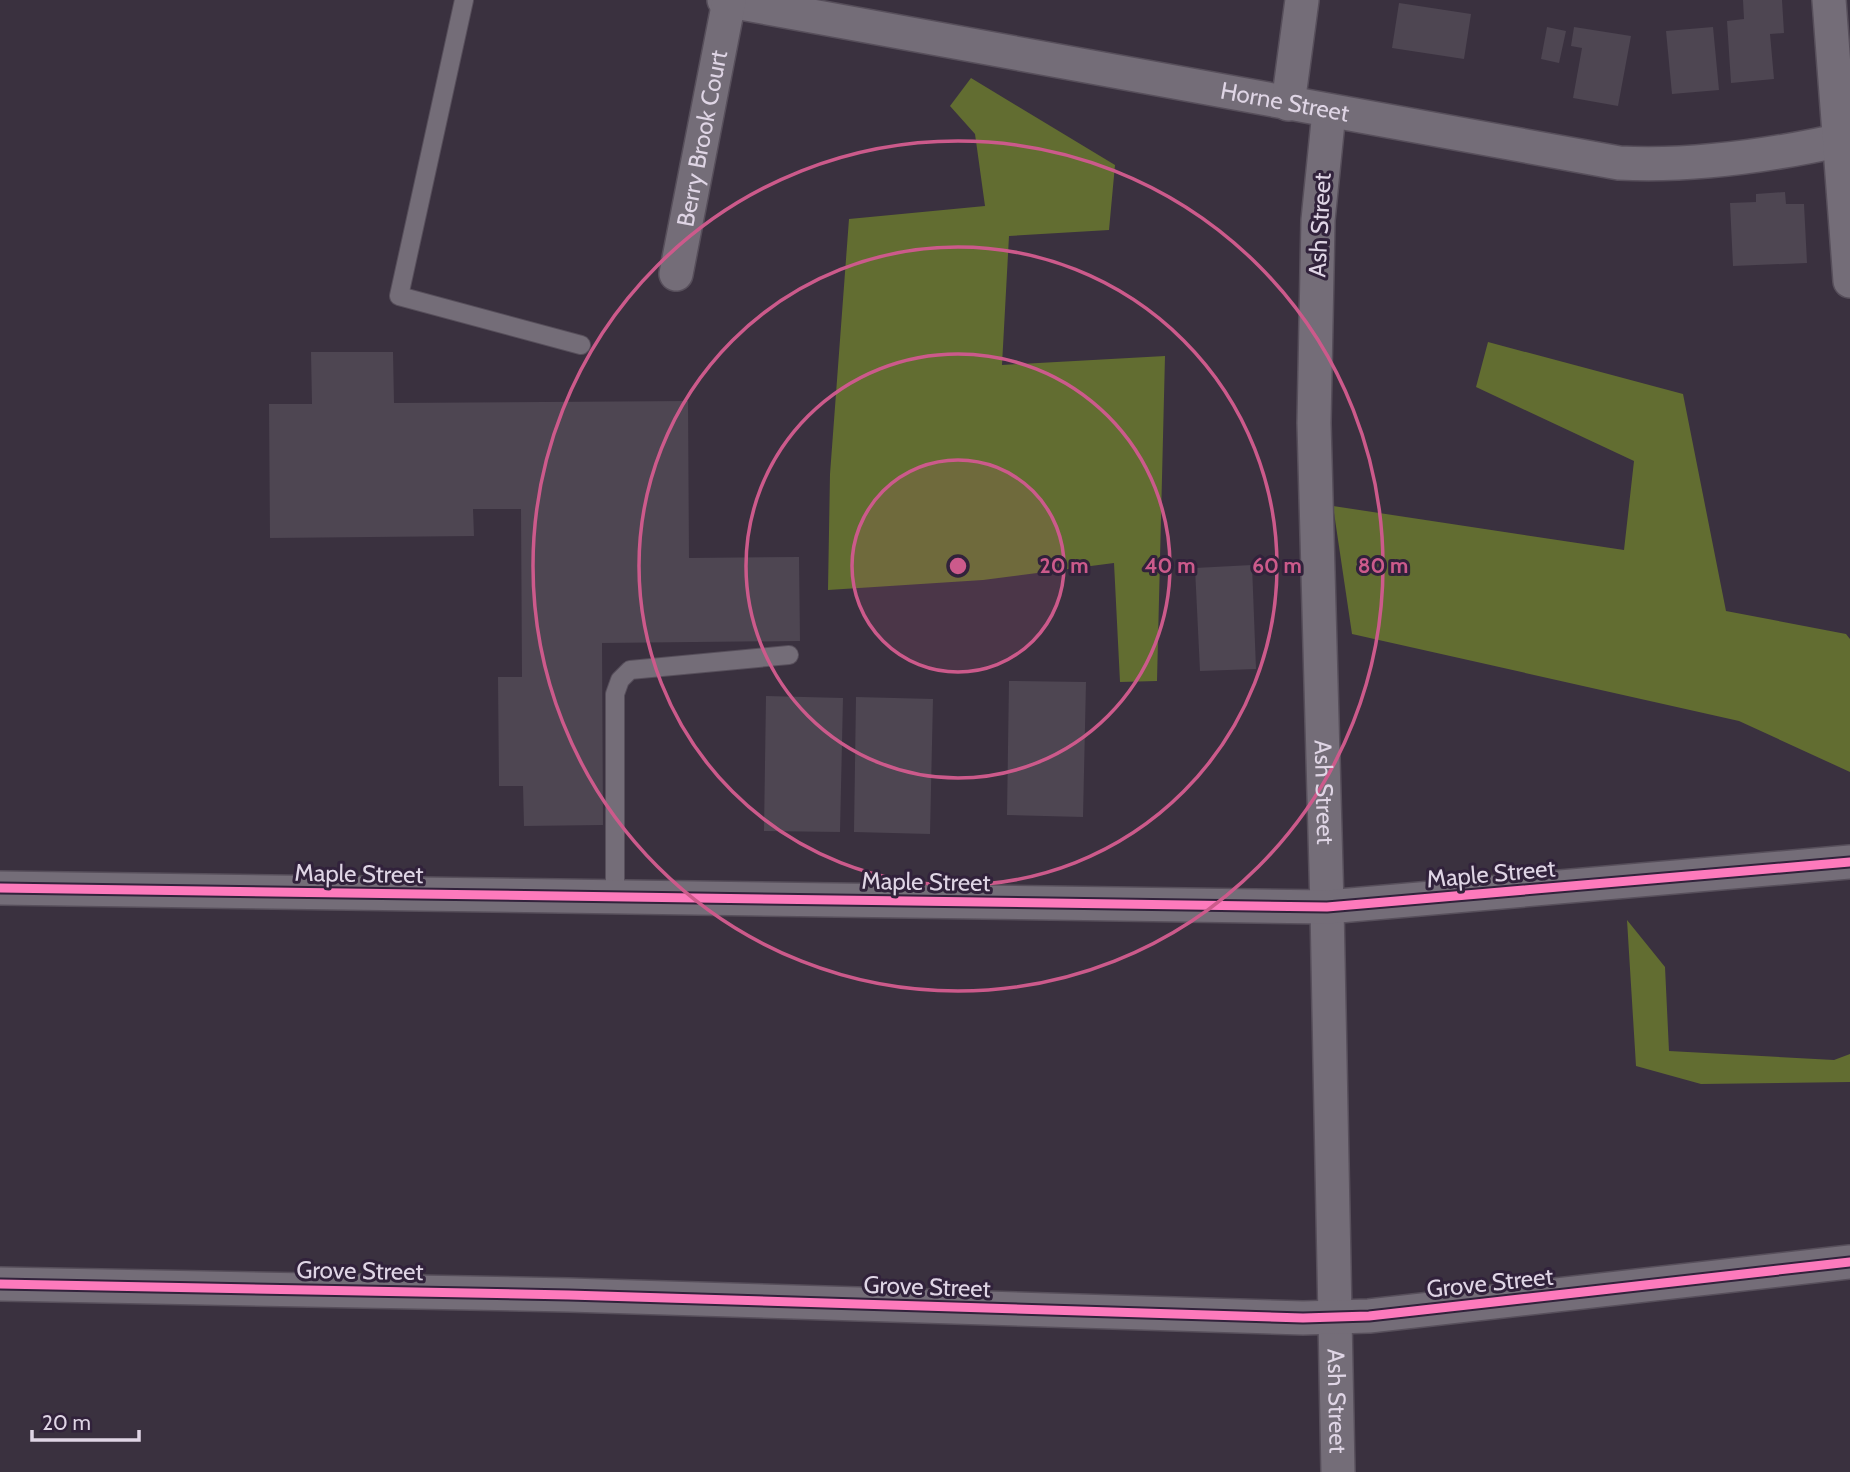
<svg xmlns="http://www.w3.org/2000/svg" width="1850" height="1472" font-family="Cabin,sans-serif">
  <style>
    .forest { fill: #626d31 }
    .building { fill: #4e4652 }
    .lines { fill: none; stroke-linecap: round; stroke-linejoin: round }
    .service-casing { stroke: #574f5b; stroke-width: 20 }
    .minor-casing { stroke: #574f5b; stroke-width: 36 }
    .service { stroke: #746d78; stroke-width: 18 }
    .minor { stroke: #746d78; stroke-width: 33 }
    .cycleway-casing { stroke: #31223b; stroke-width: 13 }
    .cycleway { stroke: #fd7abc; stroke-width: 9 }
    .ring { fill: none; stroke: #cc5a8b; stroke-width: 3.5 }
    .labels { text-anchor: middle; stroke-width: 6; stroke-linejoin: round; paint-order: stroke }
    .street-label { font-size: 24px; fill: #dfd5e5; stroke: #31223b }
    .centre { fill: #cc5a8b; stroke: #31223b; stroke-width: 3.5 }
    .ring-label { font-size: 21px; text-anchor: middle; font-weight: bold; fill: #cc5a8b; stroke: #31223b; stroke-width: 6; stroke-linejoin: round; paint-order: stroke }
  </style>
  <rect width="100%" height="100%" fill="#3a313f"/>
  <g class="forest">
    <polygon points="971,78 1115,165 1109,230 1009,236 1002,365 1165,356 1157,681 1120,682 1114,563 983,580 828,590 830,474 849,219 985,206 975,134 950,106"/>
    <polygon points="1488,342 1683,394 1726,611 1846,634 1850,639 1850,772 1739,721 1352,634 1333,506 1624,550 1634,461 1476,387"/>
    <polygon points="1627,920 1665,967 1669,1051 1834,1060 1850,1054 1850,1082 1701,1084 1636,1066"/>
  </g>
  <g class="building">
    <polygon points="1743,0 1782,0 1784,33 1770,34 1774,79 1731,83 1727,21 1744,19"/>
    <polygon points="1399,3 1471,14 1464,59 1392,48"/>
    <polygon points="1547,27 1566,31 1559,63 1541,59"/>
    <polygon points="1574,27 1631,36 1618,106 1573,98 1582,48 1571,46"/>
    <polygon points="1713,27 1719,90 1672,94 1666,31"/>
    <polygon points="1785,192 1786,204 1804,204 1807,263 1733,266 1730,203 1756,202 1756,194"/>
    <polygon points="311,352 393,352 394,403 688,401 689,558 799,557 800,641 602,643 603,825 524,826 523,786 499,786 498,677 522,677 521,509 473,509 474,536 270,538 269,404 312,404"/>
    <polygon points="1252,565 1256,669 1200,671 1195,568"/>
    <polygon points="1009,681 1086,682 1083,817 1007,815"/>
    <polygon points="766,696 843,698 840,832 764,831"/>
    <polygon points="856,697 933,699 930,834 854,832"/>
  </g>
  <g class="lines">
    <defs>
      <g id="service">
        <polyline points="464,0 399,296 581,345"/>
        <polyline points="615,897 615,694 620,680 630,670 789,655"/>
      </g>
      <g id="minor">
        <path id="s1" d="M724 0 1619 163C1696 167 1775 155 1850 138"/>
        <polyline points="1829,0 1850,281"/>
        <polyline points="1288,104 1302,0"/>
        <path id="s2" d="M1329 112 1318 220 1314 423 1327 907 1338 1472"/>
        <path id="s3" d="M676 274 729 1"/>
        <polyline points="0,888 1327,907 1850,862"/>
        <polyline points="0,1284 569,1295 1303,1318 1369,1316 1850,1262"/>
      </g>
    </defs>
    <use href="#service" class="service-casing"/>
    <use href="#minor" class="minor-casing"/>
    <use href="#service" class="service"/>
    <use href="#minor" class="minor"/>
    <defs>
      <g id="cycleway">
        <polyline points="0,888 1327,907 1850,862"/>
        <polyline points="0,1284 569,1295 1303,1318 1369,1316 1850,1262"/>
      </g>
    </defs>
    <use href="#cycleway" class="cycleway-casing"/>
    <use href="#cycleway" class="cycleway"/>
  </g>
  <circle cx="958" cy="566" r="106" fill="#cc5a8b" fill-opacity=".12"/>
  <g class="ring">
    <circle cx="958" cy="566" r="106"/>
    <circle cx="958" cy="566" r="212"/>
    <circle cx="958" cy="566" r="319"/>
    <circle cx="958" cy="566" r="425"/>
  </g>
  <g class="labels">
    <g class="street-label">
      <text dy="8" stroke="none"><textPath href="#s1" startOffset="570">Horne Street</textPath></text>
      <text dy="8" stroke="none"><textPath href="#s3" startOffset="138">Berry Brook Court</textPath></text>
      <text transform="translate(1320 225) rotate(-87)" y="8">Ash Street</text>
      <text dy="8" stroke="none"><textPath href="#s2" startOffset="681">Ash Street</textPath></text>
      <text transform="translate(359 874) rotate(1)" y="8">Maple Street</text>
      <text transform="translate(1491 874) rotate(-5)" y="8">Maple Street</text>
      <text transform="translate(926 882) rotate(1)" y="8">Maple Street</text>
      <text transform="translate(360 1271) rotate(1)" y="8">Grove Street</text>
      <text transform="translate(1490 1283) rotate(-6)" y="8">Grove Street</text>
      <text transform="translate(927 1287) rotate(2)" y="8">Grove Street</text>
      <text dy="8" stroke="none"><textPath href="#s2" startOffset="1290">Ash Street</textPath></text>
    </g>
  </g>
  <circle cx="958" cy="566" r="10" class="centre"/>
  <g class="ring-label">
    <text x="1064" y="573">20 m</text>
    <text x="1170" y="573">40 m</text>
    <text x="1277" y="573">60 m</text>
    <text x="1383" y="573">80 m</text>
  </g>
  <path d="M32 1430v10h107v-10" fill="none" stroke="#dfd5e5" stroke-width="3.5"/>
  <text x="42" y="1430" font-size="21" fill="#dfd5e5" stroke="#31223b" stroke-width="5" paint-order="stroke">20 m</text>
</svg>
